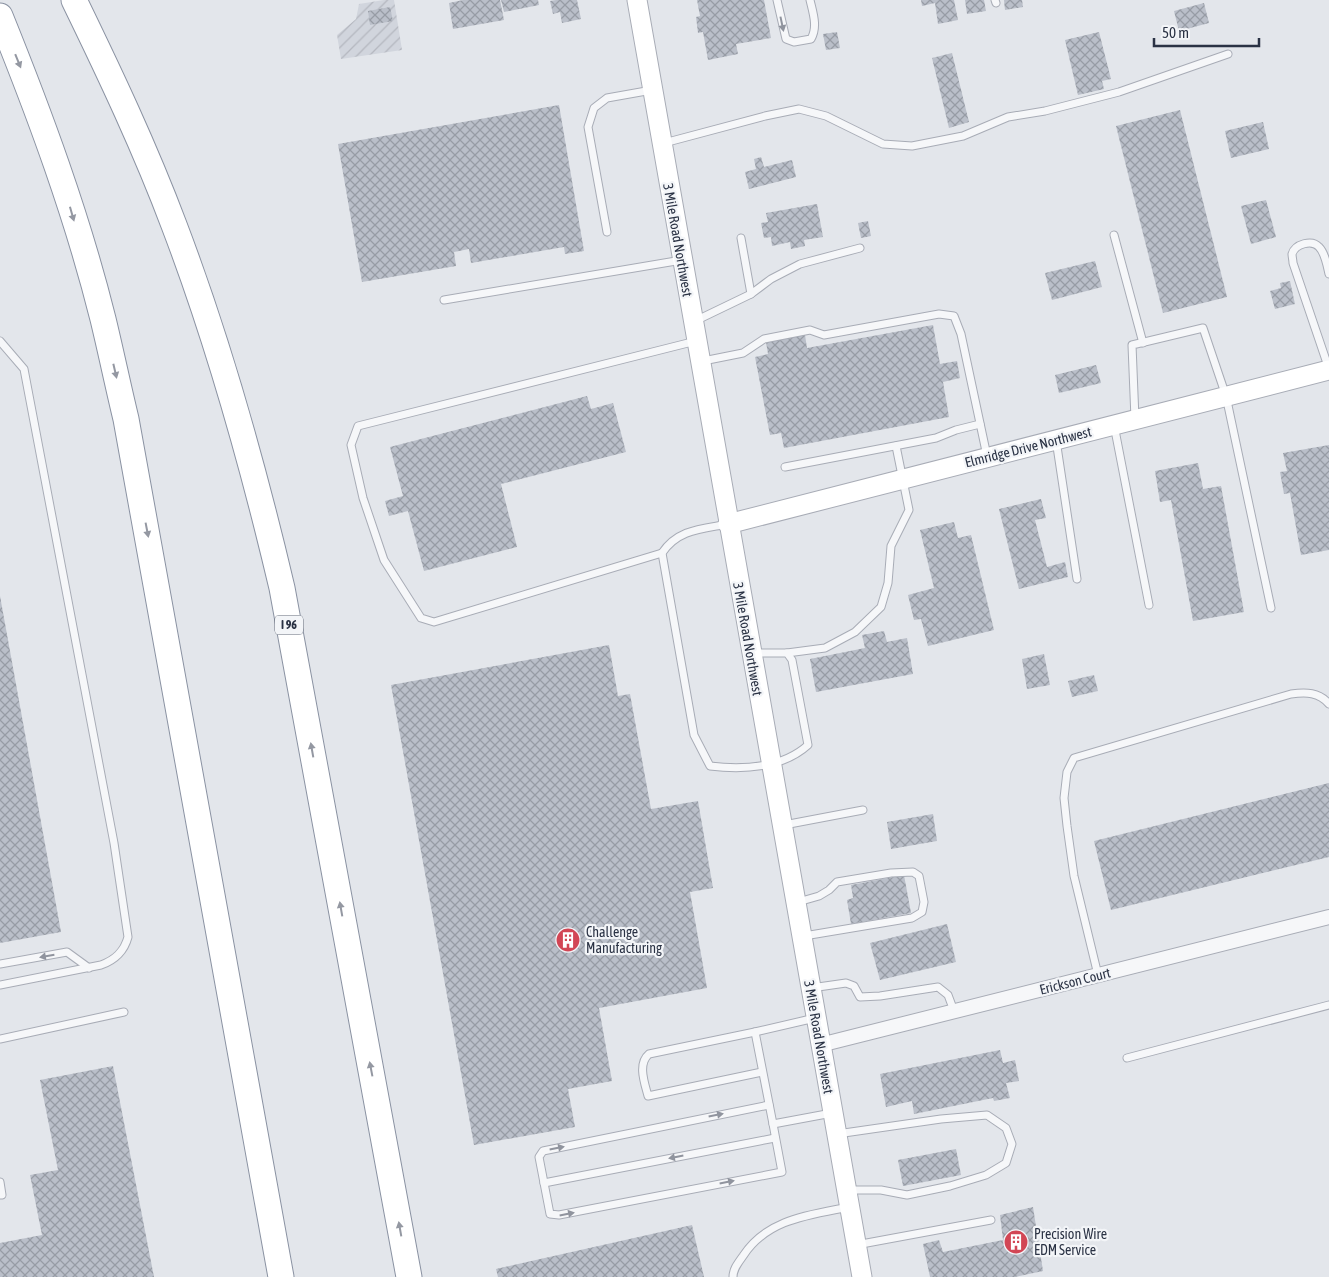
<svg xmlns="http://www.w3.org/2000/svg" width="1329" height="1277" font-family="'Asap Condensed',sans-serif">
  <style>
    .industrial { fill: url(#industrial-furrows) }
    .building { fill: url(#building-cross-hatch) }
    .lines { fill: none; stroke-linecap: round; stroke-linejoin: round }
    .lane-casing { stroke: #a8acb6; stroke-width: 9 }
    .street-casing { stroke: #a8acb6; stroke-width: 16 }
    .secondary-casing { stroke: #a8acb6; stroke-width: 21 }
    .highway-casing { stroke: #8a92a2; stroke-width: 27 }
    .lane { stroke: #f6f7f9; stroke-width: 7 }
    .street { stroke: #f6f7f9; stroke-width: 14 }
    .secondary { stroke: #fff; stroke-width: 19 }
    .highway { stroke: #fff; stroke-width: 25 }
    .oneway { fill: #90949e }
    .oneway2 { fill: #9498a2 }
    .labels { text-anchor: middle; stroke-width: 4.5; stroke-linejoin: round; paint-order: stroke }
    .shield { fill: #f3f5f8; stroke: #666c7a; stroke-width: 1 }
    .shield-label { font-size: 12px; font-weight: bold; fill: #2a3244 }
    .street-label { font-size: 14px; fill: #2a3244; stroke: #f3f5f8 }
    .poi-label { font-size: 14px; fill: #2a3244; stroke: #f3f5f8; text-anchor: start }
  </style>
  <defs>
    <pattern id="industrial-furrows" width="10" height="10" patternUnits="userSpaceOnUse" patternTransform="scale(1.25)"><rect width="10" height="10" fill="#d1d5dd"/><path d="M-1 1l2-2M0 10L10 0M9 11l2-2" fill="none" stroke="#b4b7bf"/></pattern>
    <pattern id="building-cross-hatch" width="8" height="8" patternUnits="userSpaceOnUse" patternTransform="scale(1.25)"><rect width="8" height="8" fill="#babfc9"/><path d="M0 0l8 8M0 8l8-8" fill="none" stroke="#979ca5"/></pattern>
  </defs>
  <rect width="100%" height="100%" fill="#e3e6eb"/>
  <polygon class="industrial" points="384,0 394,0 402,50 341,59 337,35 356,19 359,4"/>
  <g class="building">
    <polygon points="463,0 500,0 504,20 453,29 449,3"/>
    <polygon points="501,0 538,0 539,5 504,12"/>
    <polygon points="556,0 577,0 581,19 562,23 560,12 553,14 550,1"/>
    <polygon points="697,0 764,0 771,38 736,44 738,54 708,60 703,32 698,33 696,17 700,16"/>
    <polygon points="921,0 954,0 958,20 938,24 935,3 922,6"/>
    <polygon points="965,0 984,0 986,11 967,14"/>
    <polygon points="1004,0 1022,0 1023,7 1005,10"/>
    <polygon points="1204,3 1209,23 1179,31 1174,11"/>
    <polygon points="390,7 393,21 370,25 368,11"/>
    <polygon points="837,32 840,48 826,50 823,34"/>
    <polygon points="1099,32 1111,79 1102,81 1104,89 1078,95 1065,40"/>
    <polygon points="952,53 969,122 949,128 932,58"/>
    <polygon points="559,105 584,251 565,254 564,247 471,263 469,249 454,252 456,266 362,282 338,144"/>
    <polygon points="1180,110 1227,297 1163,313 1116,126"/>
    <polygon points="1263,122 1269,149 1231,158 1225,131"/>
    <polygon points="761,157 764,167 792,160 796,177 749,189 745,172 756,169 754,159"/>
    <polygon points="1266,200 1276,237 1251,244 1241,206"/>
    <polygon points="817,204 823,237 804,240 805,246 791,249 790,242 772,246 771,237 764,238 761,223 768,222 766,213"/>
    <polygon points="868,221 871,236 861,238 858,223"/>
    <polygon points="1095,261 1102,287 1052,300 1045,273"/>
    <polygon points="1290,281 1295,304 1275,309 1270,291 1281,288 1280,283"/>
    <polygon points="933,325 940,364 957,361 960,378 943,382 949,417 784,448 781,433 770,435 755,357 768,354 766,342 805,335 807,348"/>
    <polygon points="1096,365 1101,383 1059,393 1055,375"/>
    <polygon points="587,396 591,409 613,403 626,452 501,484 517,547 424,571 408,511 389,516 385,501 403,496 390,447"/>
    <polygon points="1329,445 1329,550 1301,555 1290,493 1284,494 1280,472 1287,471 1283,453"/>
    <polygon points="1198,463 1203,489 1221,486 1244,612 1193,621 1171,500 1160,502 1155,471"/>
    <polygon points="1041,499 1046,518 1035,520 1047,567 1065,562 1068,577 1019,589 999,509"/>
    <polygon points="954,522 958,538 971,535 994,630 928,646 921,619 914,620 908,595 934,588 920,530"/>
    <polygon points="0,596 61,932 0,943"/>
    <polygon points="884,631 887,642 907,638 913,674 816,692 810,659 865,648 862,635"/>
    <polygon points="609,645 618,696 630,694 651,809 698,801 713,888 690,892 707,988 599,1008 612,1081 568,1089 575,1127 474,1145 391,685"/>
    <polygon points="1044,654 1050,685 1027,689 1022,659"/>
    <polygon points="1094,675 1098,691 1072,697 1068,681"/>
    <polygon points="1329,783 1329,857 1111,910 1094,841"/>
    <polygon points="933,814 937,841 891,849 887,822"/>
    <polygon points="904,875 911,913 851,924 847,900 853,898 851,885"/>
    <polygon points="947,924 956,962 880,980 870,943"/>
    <polygon points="1000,1050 1003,1063 1015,1060 1019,1081 1006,1083 1010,1098 994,1101 993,1098 914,1114 912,1101 886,1107 880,1074"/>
    <polygon points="113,1066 154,1277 0,1277 0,1243 42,1235 30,1175 58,1170 40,1080"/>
    <polygon points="956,1149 961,1175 903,1186 898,1160"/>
    <polygon points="1033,1207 1043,1271 1015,1277 930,1277 923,1244 939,1240 943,1252 1003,1240 1000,1215"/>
    <polygon points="692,1225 704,1277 498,1277 496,1269"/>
  </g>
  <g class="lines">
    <defs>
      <g id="lane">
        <path d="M777 0 786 39 794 42 811 39C818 27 813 13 810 0"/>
        <polyline points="995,0 996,3"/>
        <polyline points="664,143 765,116 799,109 826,116 883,144 912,146 963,136 1008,117 1045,111 1119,92 1228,54"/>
        <polyline points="607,232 588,127 594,108 607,98 652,90"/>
        <polyline points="1114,235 1143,343"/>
        <polyline points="741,238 751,294"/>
        <polyline points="444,300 682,260"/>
        <polyline points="695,321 751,294 771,279 800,264 860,248"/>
        <path d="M0 341 24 369 114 843 128 937C124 952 115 960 101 965L0 985"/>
        <polyline points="703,361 743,353 764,339 810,330 824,335 939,314 954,316 961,334 987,456"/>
        <path d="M1329 369 1293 263C1293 260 1292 257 1292 254 1295 244 1312 239 1319 247 1325 253 1327 265 1329 274"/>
        <polyline points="1135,419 1132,345 1203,328 1226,396 1271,608"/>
        <polyline points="1114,425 1149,605"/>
        <polyline points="1056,440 1077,579"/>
        <polyline points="785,467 936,438 956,430 980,424"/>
        <path d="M728 524C702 529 678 529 662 553L694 735 710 766C743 770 783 768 808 745L792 660 787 653H753"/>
        <polyline points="662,553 434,622 421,618 384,560 363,498 351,445 358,426 696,341"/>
        <polyline points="787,653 825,648 855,632 881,607 888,583 891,546 909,510 896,446"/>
        <polyline points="784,825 863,810"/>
        <polyline points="798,902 819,896 829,890 837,882 891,873 913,872 919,876 924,902 922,912 912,918 804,936"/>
        <polyline points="0,964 67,952 89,968"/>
        <path d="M1098 975 1074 876 1067 826 1064 798 1067 772 1074 758 1291 694C1306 692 1319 692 1329 704"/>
        <polyline points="811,988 846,983 854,986 860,997 880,996 938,987 948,995 954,1011"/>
        <polyline points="815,1018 755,1032 773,1124 832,1113"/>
        <path d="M755 1032 649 1054C637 1064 645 1084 648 1096L762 1072"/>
        <polyline points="0,1039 124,1012"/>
        <polyline points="1127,1058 1329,1005"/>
        <polyline points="769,1105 543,1151 539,1157 550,1214 559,1215 782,1172 773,1124"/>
        <polyline points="837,1134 941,1119 987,1115 1006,1128 1012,1144 1006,1163 986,1175 950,1186 907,1195 881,1190 849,1190"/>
        <polyline points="0,1182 2,1195 0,1195"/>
        <polyline points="544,1183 775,1138"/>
        <polyline points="856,1245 991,1220"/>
        <path d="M733 1277C733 1269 738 1263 743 1256 767 1219 809 1215 849 1207"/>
      </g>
      <polyline id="street" points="820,1045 1329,917"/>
      <g id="secondary">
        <polyline points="637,0 862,1277"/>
        <polyline points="728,524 1329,370"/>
      </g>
      <g id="highway">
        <path d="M74 0C110 74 145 148 174 225 219 343 253 465 282 588L409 1277"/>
        <path d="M0 16C40 115 77 215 103 319 111 352 118 386 126 419L281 1277"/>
      </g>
    </defs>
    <use href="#lane" class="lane-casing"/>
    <use href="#street" class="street-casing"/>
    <use href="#secondary" class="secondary-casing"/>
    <use href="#highway" class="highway-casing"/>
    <use href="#lane" class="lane"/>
    <use href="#street" class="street"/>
    <use href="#secondary" class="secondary"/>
    <use href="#highway" class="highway"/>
  </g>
  <defs><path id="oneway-solid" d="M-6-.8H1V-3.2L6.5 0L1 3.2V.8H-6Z" transform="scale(1.25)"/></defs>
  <g class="oneway">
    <use href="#oneway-solid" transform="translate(782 24) rotate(78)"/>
    <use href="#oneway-solid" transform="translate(47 956) rotate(170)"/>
    <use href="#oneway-solid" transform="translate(716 1115) rotate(-11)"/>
    <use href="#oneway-solid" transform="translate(557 1148) rotate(-11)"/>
    <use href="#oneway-solid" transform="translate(676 1157) rotate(169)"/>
    <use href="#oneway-solid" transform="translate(727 1182) rotate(-11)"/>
    <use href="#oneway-solid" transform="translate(567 1214) rotate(-11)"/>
  </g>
  <g class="oneway2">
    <use href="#oneway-solid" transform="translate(18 61) rotate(68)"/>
    <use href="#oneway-solid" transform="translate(72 214) rotate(74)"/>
    <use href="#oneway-solid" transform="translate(115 371) rotate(77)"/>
    <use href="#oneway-solid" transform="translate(147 530) rotate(79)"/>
    <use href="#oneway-solid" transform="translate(312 750) rotate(-100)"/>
    <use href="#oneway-solid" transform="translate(341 909) rotate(-100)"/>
    <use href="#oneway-solid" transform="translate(371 1069) rotate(-101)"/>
    <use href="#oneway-solid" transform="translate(400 1229) rotate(-100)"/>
  </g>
  <defs>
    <symbol id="building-disc" viewBox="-11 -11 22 22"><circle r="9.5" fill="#d24655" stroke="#f3f5f8"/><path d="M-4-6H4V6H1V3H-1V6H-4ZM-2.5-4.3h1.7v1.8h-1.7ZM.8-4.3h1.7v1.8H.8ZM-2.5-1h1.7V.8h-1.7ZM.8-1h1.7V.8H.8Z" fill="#fff"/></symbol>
  </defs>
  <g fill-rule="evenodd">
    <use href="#building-disc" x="554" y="926" width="28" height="28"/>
    <use href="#building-disc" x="1002" y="1228" width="28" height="28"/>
  </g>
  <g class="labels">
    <rect class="shield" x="275" y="615.5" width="28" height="19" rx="4"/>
    <g class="shield-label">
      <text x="289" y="629">I 96</text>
    </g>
    <g class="street-label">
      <text transform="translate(678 240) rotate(80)" y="5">3 Mile Road Northwest</text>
      <text transform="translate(1028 447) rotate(-14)" y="5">Elmridge Drive Northwest</text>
      <text transform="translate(748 639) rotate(80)" y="5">3 Mile Road Northwest</text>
      <text transform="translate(1075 981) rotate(-14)" y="5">Erickson Court</text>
      <text transform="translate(819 1037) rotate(80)" y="5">3 Mile Road Northwest</text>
    </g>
    <g class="poi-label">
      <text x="586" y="937">Challenge<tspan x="586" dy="16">Manufacturing</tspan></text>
      <text x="1034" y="1239">Precision Wire<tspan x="1034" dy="16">EDM Service</tspan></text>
    </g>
  </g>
  <path d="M1154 38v8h105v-8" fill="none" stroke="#2a3244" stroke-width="2.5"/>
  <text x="1162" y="38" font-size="15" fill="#2a3244" stroke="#f3f5f8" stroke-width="4" paint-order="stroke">50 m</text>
</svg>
